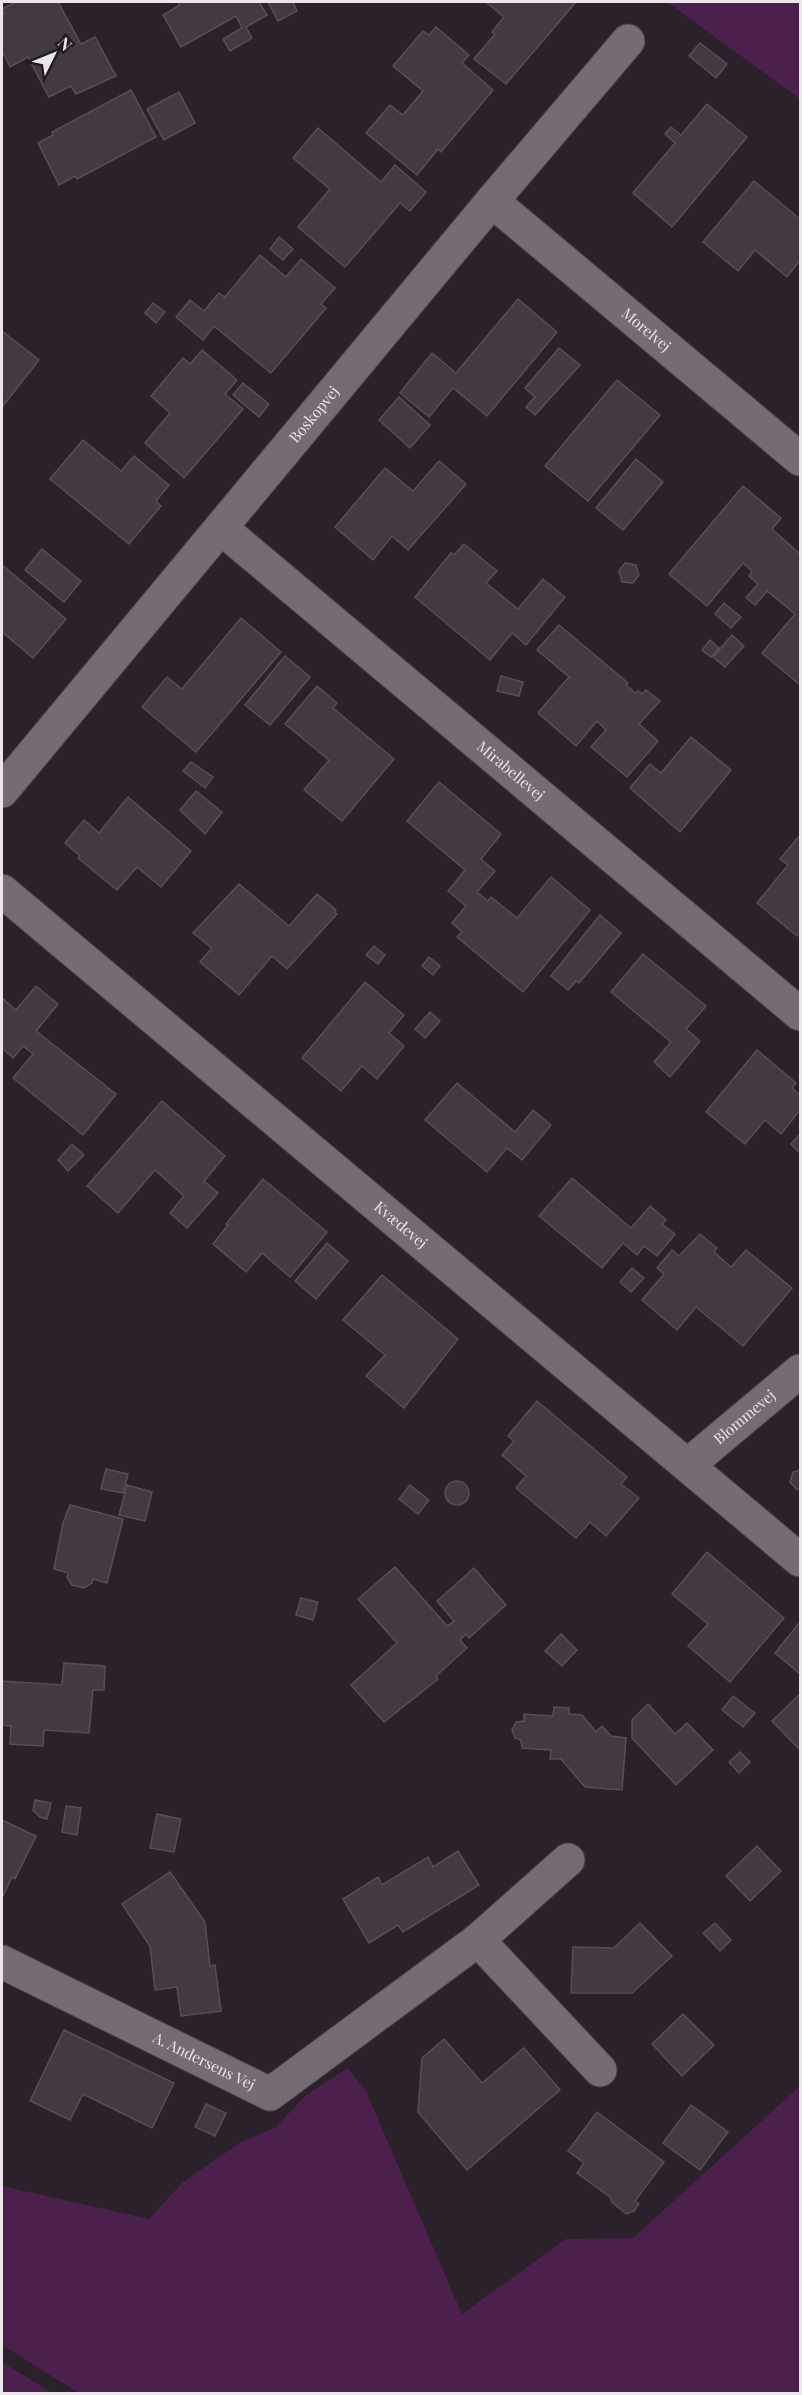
<svg xmlns="http://www.w3.org/2000/svg" width="802" height="2395" font-family="'Playfair Display',serif">
  <style>
    .green { fill: #4c204d }
    .building { fill: #423942; stroke: #584e57; stroke-width: 1.5 }
    .lines { fill: none; stroke-linecap: round; stroke-linejoin: round }
    .minor-casing { stroke: #474046; stroke-width: 35 }
    .minor { stroke: #756b75; stroke-width: 33 }
    .labels { text-anchor: middle; stroke-width: 5; stroke-linejoin: round; paint-order: stroke }
    .street-label { font-size: 15px; fill: #ece6ec; stroke: #201820 }
  </style>
  <rect width="100%" height="100%" fill="#2a212a"/>
  <g class="green">
    <polygon points="667,2 800,2 800,99"/>
    <polygon points="347,2068 365,2089 462,2314 566,2239 633,2238 800,2086 800,2393 79,2393 2,2345 2,2186 149,2219 183,2182 241,2142 275,2128 306,2095"/>
    <polygon points="2,2362 52,2393 2,2393"/>
  </g>
  <g class="building">
    <polygon points="15,2 58,2 81,44 95,37 116,76 76,94 71,86 49,97 28,57 10,67 2,50 2,16 4,14 2,9"/>
    <polygon points="178,2 259,2 267,15 246,27 252,38 230,51 223,39 242,28 236,16 181,47 163,15 180,5"/>
    <polygon points="268,2 293,2 297,11 278,21"/>
    <polygon points="486,2 576,2 506,84 474,59 495,34 492,32 504,17"/>
    <polygon points="436,27 469,55 462,63 493,90 441,152 438,149 417,175 366,133 390,105 403,115 423,91 393,66 423,31 429,35"/>
    <polygon points="700,43 727,64 716,78 689,56"/>
    <polygon points="131,90 156,137 77,179 75,176 59,185 38,143 53,135 52,132"/>
    <polygon points="179,92 195,123 164,140 147,109"/>
    <polygon points="707,104 747,137 672,227 633,193 675,143 665,134 671,127 681,135"/>
    <polygon points="318,128 381,182 395,165 426,192 410,211 400,203 345,267 298,227 330,189 293,158"/>
    <polygon points="754,181 800,219 800,260 787,277 755,250 738,271 703,242"/>
    <polygon points="279,237 293,249 283,260 270,249"/>
    <polygon points="260,255 286,277 301,259 335,288 321,304 326,308 271,373 214,326 203,340 176,317 190,300 204,311 219,293 225,297"/>
    <polygon points="518,299 557,332 487,416 453,388 429,417 400,393 432,353 456,373"/>
    <polygon points="153,303 165,312 156,323 145,313"/>
    <polygon points="2,331 39,360 2,407"/>
    <polygon points="559,348 580,365 535,415 526,407 535,397 525,388"/>
    <polygon points="202,350 237,380 225,394 243,409 184,478 145,443 170,413 151,396 183,358 190,364"/>
    <polygon points="617,380 660,415 588,501 545,466"/>
    <polygon points="243,383 269,404 259,417 233,395"/>
    <polygon points="399,397 430,425 410,448 379,420"/>
    <polygon points="83,440 121,471 134,456 169,485 156,501 161,506 129,544 50,479"/>
    <polygon points="636,459 663,482 623,530 596,508"/>
    <polygon points="439,461 466,484 408,550 392,536 373,560 335,527 385,468 413,491"/>
    <polygon points="743,486 781,518 772,529 800,554 800,685 762,653 795,614 767,591 755,605 746,598 758,584 749,576 752,571 743,563 707,606 669,574"/>
    <polygon points="464,544 497,571 486,583 518,609 543,579 565,597 526,645 512,633 490,660 415,597 451,553 454,555"/>
    <polygon points="42,549 81,581 64,602 25,570"/>
    <polygon points="625,563 636,565 639,575 633,583 622,582 619,571"/>
    <polygon points="2,565 66,619 33,658 2,632"/>
    <polygon points="724,603 741,617 731,628 715,614"/>
    <polygon points="241,618 281,652 196,752 142,707 167,677 182,689"/>
    <polygon points="559,625 628,683 626,685 635,693 638,691 642,694 646,690 660,701 639,724 658,741 627,777 591,747 606,730 597,721 576,746 538,713 569,677 537,650"/>
    <polygon points="732,635 744,646 725,667 713,657"/>
    <polygon points="710,640 719,648 711,657 702,650"/>
    <polygon points="285,656 310,677 270,725 245,705"/>
    <polygon points="501,676 523,682 519,696 497,691"/>
    <polygon points="317,686 337,703 333,708 394,759 342,821 304,790 329,760 285,724"/>
    <polygon points="691,737 731,770 680,832 630,788 650,764 661,773"/>
    <polygon points="191,762 213,777 205,788 183,771"/>
    <polygon points="439,782 501,834 481,859 495,871 477,892 488,901 491,897 517,918 551,877 590,910 523,992 457,937 462,932 452,923 466,906 448,891 465,870 407,821"/>
    <polygon points="196,791 222,812 205,834 180,810"/>
    <polygon points="128,797 191,851 161,887 137,867 117,890 78,858 80,856 65,843 84,820 99,833"/>
    <polygon points="800,835 800,933 797,936 757,903 788,865 780,859"/>
    <polygon points="239,884 289,926 317,894 336,910 334,912 337,914 287,969 272,956 239,995 200,962 212,948 193,933"/>
    <polygon points="600,915 621,933 579,983 576,981 568,990 551,976"/>
    <polygon points="374,946 385,955 378,964 366,955"/>
    <polygon points="643,954 706,1006 686,1029 700,1041 670,1077 654,1062 671,1042 611,992"/>
    <polygon points="429,957 440,966 433,975 422,966"/>
    <polygon points="365,982 404,1015 389,1033 404,1046 377,1079 362,1066 341,1091 302,1058"/>
    <polygon points="36,986 58,1004 36,1031 116,1094 83,1135 13,1078 33,1054 23,1046 13,1058 2,1048 2,998 16,1010"/>
    <polygon points="430,1012 440,1021 425,1038 415,1029"/>
    <polygon points="757,1050 796,1083 792,1088 800,1095 800,1110 781,1134 765,1120 745,1144 706,1112"/>
    <polygon points="457,1083 515,1132 533,1110 551,1125 522,1160 507,1148 487,1172 425,1120"/>
    <polygon points="162,1101 225,1156 204,1181 218,1193 187,1228 170,1213 184,1196 155,1170 118,1213 87,1186"/>
    <polygon points="800,1134 800,1153 791,1144"/>
    <polygon points="72,1144 84,1155 68,1171 58,1160"/>
    <polygon points="572,1178 631,1228 650,1206 666,1220 662,1224 675,1234 657,1256 644,1246 637,1255 623,1243 602,1268 539,1216"/>
    <polygon points="263,1179 327,1232 290,1277 262,1253 246,1272 213,1244 228,1225 226,1224"/>
    <polygon points="700,1234 717,1248 714,1252 731,1267 746,1250 792,1288 743,1346 696,1307 677,1330 642,1300 664,1274 657,1268 672,1250 679,1256"/>
    <polygon points="327,1243 348,1261 316,1299 295,1281"/>
    <polygon points="632,1268 644,1278 631,1292 620,1282"/>
    <polygon points="382,1275 458,1339 404,1408 366,1376 385,1355 343,1320"/>
    <polygon points="537,1401 627,1477 621,1484 639,1498 606,1536 590,1522 576,1538 516,1488 526,1476 502,1455 514,1441 508,1436"/>
    <polygon points="106,1469 128,1474 123,1493 101,1489"/>
    <polygon points="800,1470 800,1489 797,1490 790,1482 793,1472"/>
    <circle cx="457" cy="1493" r="12"/>
    <polygon points="127,1485 152,1492 145,1521 119,1515"/>
    <polygon points="410,1485 429,1500 418,1514 399,1499"/>
    <polygon points="70,1505 123,1519 107,1583 93,1579 92,1583 84,1588 72,1585 67,1577 68,1573 54,1569 63,1523"/>
    <polygon points="707,1552 784,1618 730,1682 688,1646 708,1624 672,1594"/>
    <polygon points="395,1567 447,1626 454,1621 437,1601 474,1568 506,1605 469,1638 466,1634 460,1640 467,1648 436,1676 438,1679 384,1722 351,1685 397,1643 358,1599"/>
    <polygon points="301,1598 318,1602 313,1620 296,1615"/>
    <polygon points="800,1622 800,1674 775,1653"/>
    <polygon points="561,1634 577,1650 562,1666 545,1651"/>
    <polygon points="64,1663 105,1666 104,1690 93,1690 89,1733 44,1730 43,1746 10,1744 11,1726 2,1725 2,1681 62,1685"/>
    <polygon points="800,1694 800,1750 772,1721"/>
    <polygon points="733,1696 755,1713 743,1727 722,1710"/>
    <polygon points="648,1704 675,1734 687,1723 713,1750 676,1785 632,1738 632,1720"/>
    <polygon points="554,1707 569,1708 569,1714 582,1715 596,1732 602,1726 611,1736 626,1738 622,1790 585,1787 561,1759 550,1759 551,1750 522,1748 521,1740 515,1738 512,1730 516,1722 524,1721 524,1714 553,1716"/>
    <polygon points="740,1752 750,1762 739,1773 729,1762"/>
    <polygon points="35,1800 51,1803 47,1819 40,1817 33,1810"/>
    <polygon points="66,1806 81,1808 77,1835 62,1832"/>
    <polygon points="157,1814 181,1819 174,1852 150,1848"/>
    <polygon points="2,1820 36,1836 15,1879 12,1877 2,1898"/>
    <polygon points="757,1846 781,1871 750,1901 726,1876"/>
    <polygon points="458,1851 479,1885 403,1932 398,1925 369,1943 343,1899 378,1877 382,1885 428,1857 433,1867"/>
    <polygon points="170,1872 205,1922 210,1966 215,1965 221,2011 181,2016 177,1987 155,1990 150,1946 122,1904"/>
    <polygon points="640,1923 672,1956 632,1993 571,1993 573,1947 614,1948"/>
    <polygon points="715,1923 731,1940 720,1951 703,1933"/>
    <polygon points="683,2014 714,2045 682,2076 652,2044"/>
    <polygon points="64,2030 174,2083 152,2128 83,2094 70,2120 30,2101"/>
    <polygon points="444,2039 482,2083 524,2048 560,2090 467,2170 418,2112 422,2058"/>
    <polygon points="206,2104 226,2113 215,2136 195,2127"/>
    <polygon points="691,2105 728,2132 700,2170 663,2143"/>
    <polygon points="597,2112 664,2162 635,2201 639,2204 634,2211 626,2214 612,2202 610,2197 577,2173 584,2163 568,2151"/>
  </g>
  <g class="lines">
    <defs>
      <g id="minor">
        <path id="s1" d="M492 201 800 459"/>
        <path id="s2" d="M221 528 800 1014"/>
        <path id="s3" d="M2 791 492 201 628 41"/>
        <path id="s4" d="M2 891 800 1560"/>
        <path id="s5" d="M688 1465 800 1371"/>
        <polyline points="478,1940 600,2070"/>
        <path id="s6" d="M2 1962 270 2094 478 1940 568 1860"/>
      </g>
    </defs>
    <use href="#minor" class="minor-casing"/>
    <use href="#minor" class="minor"/>
  </g>
  <g class="labels">
    <g class="street-label">
      <text dy="5" stroke="none"><textPath href="#s1" startOffset="201">Morelvej</textPath></text>
      <text dy="5" stroke="none"><textPath href="#s3" startOffset="489">Boskopvej</textPath></text>
      <text dy="5" stroke="none"><textPath href="#s2" startOffset="378">Mirabellevej</textPath></text>
      <text dy="5" stroke="none"><textPath href="#s4" startOffset="520">Kvædevej</textPath></text>
      <text dy="5" stroke="none"><textPath href="#s5" startOffset="74">Blommevej</textPath></text>
      <text dy="5" stroke="none"><textPath href="#s6" startOffset="225">A. Andersens Vej</textPath></text>
    </g>
  </g>
  <rect width="802" height="2395" fill="none" stroke="#ece6ec" stroke-width="6"/>
  <g transform="translate(54 54) rotate(47)" stroke="#201820" stroke-width="4.5" paint-order="stroke">
  <path d="M0-4.5L10 22L0 15L-10 22Z" fill="#ece6ec"/>
  <text y="-9" font-size="16" font-weight="bold" text-anchor="middle" fill="#ece6ec">N</text>
  </g>
</svg>
